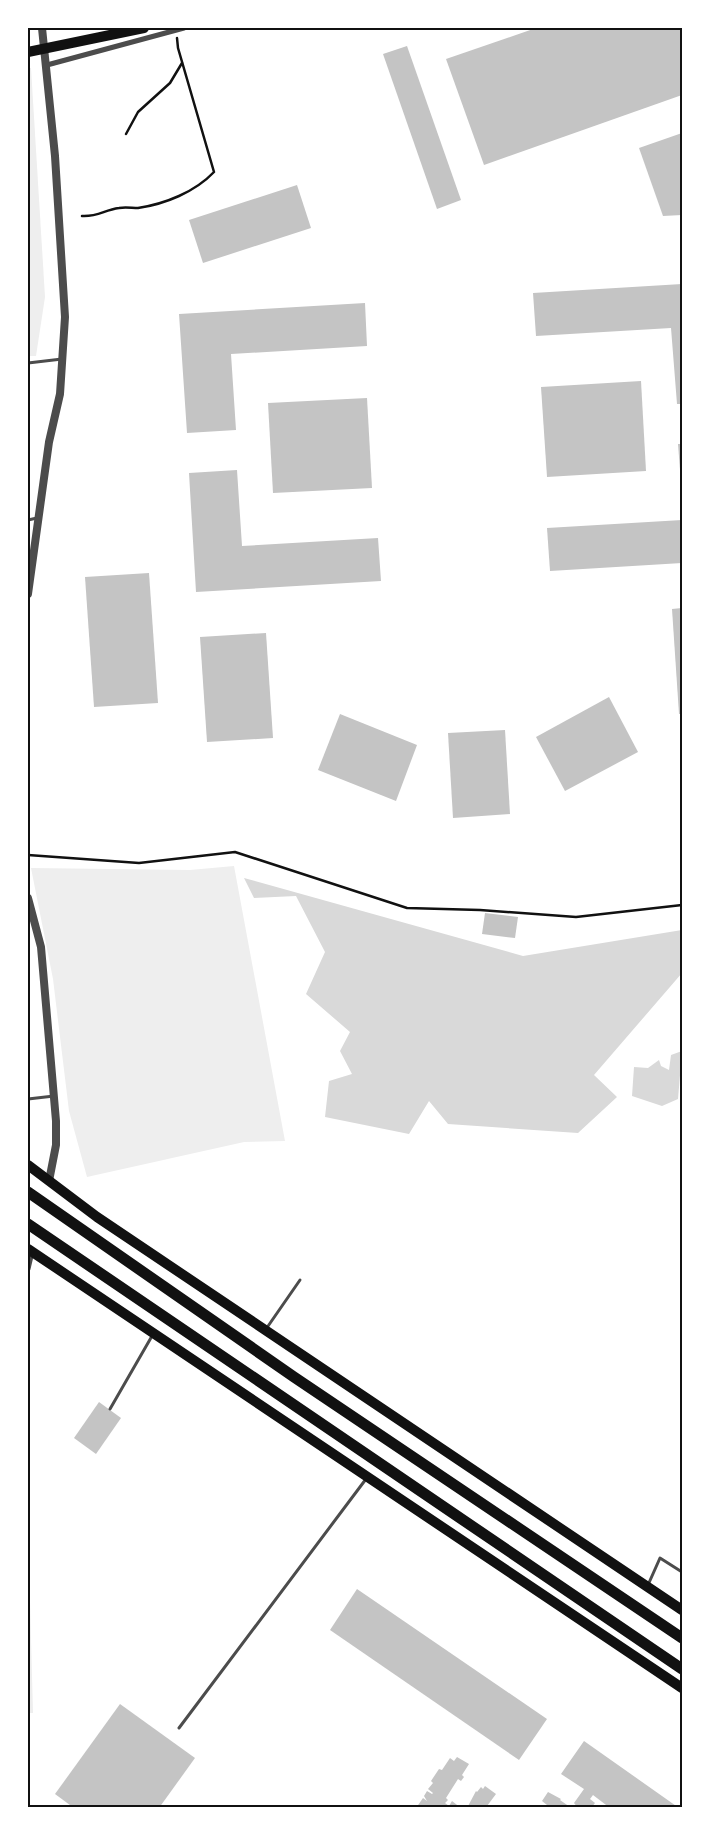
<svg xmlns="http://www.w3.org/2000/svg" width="710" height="1835" font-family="'Archivo Narrow',sans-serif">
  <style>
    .green { fill: #eee }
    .water { fill: #d9d9d9 }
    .building { fill: #c4c4c4 }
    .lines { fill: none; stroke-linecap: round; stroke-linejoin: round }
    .path { stroke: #111; stroke-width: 2.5 }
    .service { stroke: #4c4c4c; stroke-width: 3 }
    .minor { stroke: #4c4c4c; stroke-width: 5 }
    .tertiary { stroke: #4c4c4c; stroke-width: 8 }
    .primary { stroke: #111; stroke-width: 10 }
    .trunk { stroke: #111; stroke-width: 11 }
    .neatline { fill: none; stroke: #111; stroke-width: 2 }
  </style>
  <rect width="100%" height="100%" fill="#fff"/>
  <g class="green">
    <polygon points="28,68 31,68 45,297 36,356 28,356"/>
    <polygon points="234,866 285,1141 244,1142 87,1177 69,1111 53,979 31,868 190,870"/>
    <polygon points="28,1564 29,1564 33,1713 28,1713"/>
  </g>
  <g class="water">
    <polygon points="244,878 523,956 682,930 682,973 594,1075 617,1097 578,1133 448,1124 429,1101 409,1134 325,1117 329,1081 352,1074 340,1051 350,1032 306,994 325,952 296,896 254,898"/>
    <polygon points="682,1051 678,1099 662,1106 632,1096 634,1067 648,1068 659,1060 661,1066 669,1070 671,1055"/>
  </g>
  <g class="building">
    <polygon points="536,28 682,28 682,95 484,165 446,59"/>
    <polygon points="407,46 461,200 437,209 383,54"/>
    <polygon points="682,133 682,215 663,216 639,148"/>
    <polygon points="297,185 311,228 203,263 189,220"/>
    <polygon points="682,284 682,404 677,404 671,328 536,336 533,293"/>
    <polygon points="365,303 367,346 231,354 236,430 187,433 179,314"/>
    <polygon points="641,381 646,471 547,477 541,387"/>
    <polygon points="367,398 372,488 273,493 268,403"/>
    <polygon points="678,444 682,444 682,483 681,483"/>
    <polygon points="237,470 242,546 378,538 381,581 196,592 189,473"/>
    <polygon points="682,520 682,563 550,571 547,528"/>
    <polygon points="149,573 158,703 94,707 85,577"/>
    <polygon points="682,608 682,714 679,714 672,609"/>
    <polygon points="266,633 273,738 207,742 200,637"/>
    <polygon points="609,697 638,752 565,791 536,737"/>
    <polygon points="340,714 417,745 396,801 318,770"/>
    <polygon points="505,730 510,814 453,818 448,733"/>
    <polygon points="485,913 518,917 515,938 482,934"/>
    <polygon points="99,1402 121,1418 96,1454 74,1438"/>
    <polygon points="357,1589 547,1719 519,1760 330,1630"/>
    <polygon points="120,1704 195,1758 159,1808 74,1808 55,1794"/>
    <polygon points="584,1741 679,1808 610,1808 593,1795 590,1799 595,1803 591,1808 578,1808 574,1803 584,1789 561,1774"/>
    <polygon points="457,1757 469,1764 462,1775 464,1777 461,1781 458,1779 446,1798 448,1800 445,1803 449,1806 452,1801 461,1808 416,1808 423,1798 427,1801 424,1796 427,1791 432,1794 433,1793 428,1789 433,1783 431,1781 439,1769 442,1770 450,1758 454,1761"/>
    <polygon points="485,1786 496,1794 487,1806 489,1808 467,1808 476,1791 477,1792 481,1787 483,1789"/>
    <polygon points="548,1792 561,1799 560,1800 570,1807 571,1805 574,1808 545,1808 547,1805 542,1801"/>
  </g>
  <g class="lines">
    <g class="path">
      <polyline points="126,134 138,112 170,83 182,63"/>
      <path d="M82 216C98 217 104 210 119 208 125 207 132 208 138 208 165 204 195 192 214 172L178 48 177 38"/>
      <polyline points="28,855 139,863 235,852 407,908 480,910 576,917 682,905"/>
    </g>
    <g class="service">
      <polyline points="28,363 62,359"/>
      <polyline points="28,520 37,518"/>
      <polyline points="28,1099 54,1096"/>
      <polyline points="266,1329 300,1280"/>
      <polyline points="110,1409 152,1336"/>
      <polyline points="648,1585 660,1558 682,1572"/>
      <polyline points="179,1728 366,1479"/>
    </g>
    <g class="minor">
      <polyline points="47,65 184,28"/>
      <polyline points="28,1269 32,1252"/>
    </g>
    <g class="tertiary">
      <polyline points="28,594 49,442 60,394 65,317 55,156 42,28"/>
      <polyline points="28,898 41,947 56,1121 56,1145 49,1181"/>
    </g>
    <g class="primary">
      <polyline points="28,52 144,28"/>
      <polyline points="28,1165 97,1217 682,1610"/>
      <polyline points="28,1249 682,1688"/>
    </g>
    <g class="trunk">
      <polyline points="28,1192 294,1377 682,1638"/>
      <polyline points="28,1224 682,1669"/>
    </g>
  </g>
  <rect width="710" height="1835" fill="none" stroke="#ffffff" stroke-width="58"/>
  <rect x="29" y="29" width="652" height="1777" class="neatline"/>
</svg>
